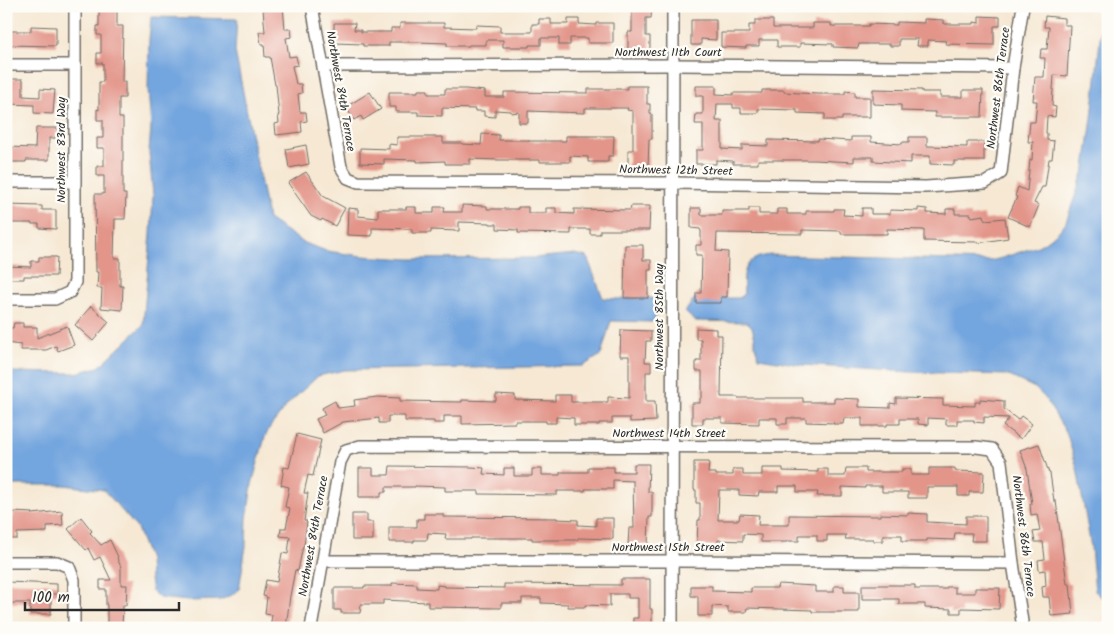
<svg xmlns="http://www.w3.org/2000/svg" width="1114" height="634" font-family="Kalam,sans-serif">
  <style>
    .water { fill: #73a5de; stroke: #4f6884 }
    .building { fill: #e3958a }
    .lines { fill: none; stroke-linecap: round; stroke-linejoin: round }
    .minor-casing { stroke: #726d66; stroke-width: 14 }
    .minor { stroke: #fff; stroke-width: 11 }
    .labels { text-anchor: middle; stroke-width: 4.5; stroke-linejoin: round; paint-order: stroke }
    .street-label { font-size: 12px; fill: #2b2b2b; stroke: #fdfcf7 }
  </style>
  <rect width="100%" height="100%" fill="#fdfcf7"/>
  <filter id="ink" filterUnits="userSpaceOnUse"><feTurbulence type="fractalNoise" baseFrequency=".02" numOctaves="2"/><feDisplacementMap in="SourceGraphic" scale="10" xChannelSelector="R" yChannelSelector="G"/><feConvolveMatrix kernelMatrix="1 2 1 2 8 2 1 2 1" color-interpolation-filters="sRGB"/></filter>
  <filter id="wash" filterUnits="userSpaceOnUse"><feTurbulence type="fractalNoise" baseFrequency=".0096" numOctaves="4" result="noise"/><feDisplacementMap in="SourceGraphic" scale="20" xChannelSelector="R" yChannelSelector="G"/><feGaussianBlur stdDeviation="1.12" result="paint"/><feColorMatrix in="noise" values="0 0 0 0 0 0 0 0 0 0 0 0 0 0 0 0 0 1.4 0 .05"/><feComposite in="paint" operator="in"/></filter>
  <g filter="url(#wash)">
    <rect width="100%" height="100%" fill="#f6e8d3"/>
    <g class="water">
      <polygon points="151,17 237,19 235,51 268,219 304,243 327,251 362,256 410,259 533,258 575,254 587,257 603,298 618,299 652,298 660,311 652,322 611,321 601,355 583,366 345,370 318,376 288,404 270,427 265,437 252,484 247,518 246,546 239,589 232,595 220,600 188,601 159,598 152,591 150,579 149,560 137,528 104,490 64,485 6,485 6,372 76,373 99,367 143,325 151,234 153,195 149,152 151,127 148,89 149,39"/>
      <path d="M1108 26V599H1103L1095 591 1091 547 1077 468 1067 434 1045 398 1035 388 1007 375 911 372 802 365 759 358 755 346V338L752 327 747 322 695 321 685 312 695 298H740L744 293C742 270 745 257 771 255L990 261 1002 258 1038 246 1050 239 1059 231 1066 222 1085 168 1092 118 1101 29Z"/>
    </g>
    <g id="blocks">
      <g class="building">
        <polygon points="99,6 112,6 112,8 117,8 117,26 123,26 122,82 125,82 125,98 119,98 119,118 123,118 123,194 126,194 125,219 115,219 114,258 120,258 120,286 123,286 122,310 101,308 102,288 97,288 98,272 96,272 95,194 104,194 104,176 97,176 97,166 104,166 104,148 97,148 97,138 103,138 103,120 97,120 97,109 99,110 99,82 103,82 103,63 97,63 97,53 101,53 101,35 97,35 97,26 99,26"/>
        <polygon points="267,6 283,6 285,29 291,29 292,37 286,38 289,57 296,56 298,65 292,66 296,84 301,84 302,93 298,94 300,112 306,112 307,121 301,122 302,132 276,135 275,124 279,123 278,115 279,115 276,85 275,85 270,57 265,57 264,44 261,44 259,32 265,32 263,9 267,9"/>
        <polygon points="632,6 652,6 651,18 646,18 646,36 650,36 650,50 628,50 628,32 632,32"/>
        <polygon points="979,16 1000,17 1000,26 994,26 994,45 945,44 946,41 928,40 928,46 917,46 918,39 899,39 899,46 890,46 890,44 859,44 858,48 833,47 833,44 800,43 800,47 777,47 777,40 759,40 759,46 746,46 746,48 721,47 721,33 749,33 749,25 755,25 755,20 773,20 773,28 813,28 813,23 831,23 831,26 869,26 869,24 897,25 897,22 924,23 924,19 944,20 944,24 974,24 974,22 979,23"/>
        <polygon points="1045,16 1064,18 1064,25 1070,25 1067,76 1054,75 1052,106 1056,107 1055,117 1047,116 1046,133 1047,133 1047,140 1054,141 1052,159 1049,159 1045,187 1042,187 1034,203 1039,205 1030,227 1008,217 1017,197 1015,196 1018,187 1027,191 1030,160 1032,160 1033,142 1028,142 1030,122 1035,122 1037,101 1033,101 1035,77 1044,77 1045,58 1040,58 1041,49 1047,49 1049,27 1044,27"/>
        <polygon points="539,19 551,19 551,24 568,24 568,19 579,19 579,24 596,25 596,23 613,23 613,43 588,43 588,38 570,38 570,45 559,45 559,38 541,38 541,45 529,45 529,47 503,47 503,40 486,40 486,45 469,45 469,46 447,46 447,43 417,42 389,42 389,46 363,46 363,44 334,43 334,23 355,23 354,30 361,30 361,32 391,32 391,28 400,28 400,23 444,23 444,27 476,28 476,25 500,26 500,32 532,32 532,24 539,24"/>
        <polygon points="691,20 716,20 716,40 701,39 701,45 691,45"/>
        <polygon points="31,26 56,27 56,46 6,45 6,31 31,31"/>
        <polygon points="6,79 23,79 23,96 40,97 40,89 55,90 53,114 34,113 34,105 9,104 9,102 6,102"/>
        <polygon points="627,86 647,86 647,104 650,104 650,114 652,114 652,139 649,139 648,167 628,167 628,150 633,150 633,111 627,110 628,108 585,108 585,113 528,111 528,123 519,123 519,112 511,113 511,111 495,110 495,117 484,116 484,111 475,111 475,109 442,108 442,116 418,115 418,112 396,112 396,107 389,107 389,92 418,92 418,90 428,90 428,94 445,94 445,89 466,89 485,91 485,97 504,97 504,92 588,93 588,89 627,89"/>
        <polygon points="696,86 716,86 716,94 733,95 733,93 762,93 762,90 784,90 784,92 817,94 845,94 845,91 855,92 855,97 870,97 870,117 842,117 842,120 825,120 825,114 797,113 797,110 758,109 758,113 741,113 741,108 733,108 733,104 717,104 716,121 722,121 722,149 742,150 742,145 768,146 768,140 818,141 818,139 851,141 851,137 871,137 871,142 902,144 902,142 909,142 909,137 927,137 927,146 967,147 967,142 984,142 984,161 954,161 954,165 930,164 930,156 911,156 911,163 873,161 873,157 854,157 854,162 814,160 758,160 758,164 733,164 733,161 716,160 716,164 696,164 696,150 703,150 703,124 695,124 696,114 703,114 703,96 696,96"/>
        <polygon points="873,89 922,90 922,92 940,92 940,97 963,97 963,90 983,90 982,117 935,117 935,112 901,111 901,105 873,104"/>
        <polygon points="370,92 381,109 363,120 361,116 354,120 346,107"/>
        <polygon points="36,128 57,128 56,138 49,138 49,160 26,160 26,162 6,162 6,147 35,148"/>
        <polygon points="482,134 499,135 499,140 529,140 529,141 566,141 566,136 614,136 613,156 608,156 608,162 588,162 588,157 570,156 570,162 540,162 540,160 498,160 470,159 470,164 445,164 445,161 417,162 417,160 384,159 384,164 360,163 360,148 389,149 389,144 397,145 397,137 443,137 443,143 462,143 462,144 481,145"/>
        <polygon points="306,145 309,164 289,168 286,149"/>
        <polygon points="306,172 323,196 345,208 335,226 322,219 321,221 311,216 288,183"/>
        <polygon points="6,205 42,206 42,210 56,210 56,229 39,228 39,224 32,224 32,223 6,223"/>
        <polygon points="462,205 487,206 487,209 518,209 518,207 528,207 528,213 546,213 546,208 556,208 556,213 574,214 574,209 630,210 631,206 650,206 649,230 600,230 600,234 590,234 590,229 571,229 571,234 518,233 518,230 497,229 497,224 490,224 490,223 459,222 459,231 431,230 431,233 412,233 412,229 372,228 372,236 347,235 348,208 358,209 358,216 378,218 378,209 406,209 406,207 416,207 416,213 434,213 434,207 445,207 444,212 462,212"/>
        <polygon points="691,208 701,208 701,215 722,215 722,211 749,211 749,208 759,208 759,214 777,214 777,209 787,209 787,214 806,214 806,211 834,211 834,209 844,209 843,215 862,216 862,208 871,208 871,214 890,214 890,210 918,211 918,208 927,209 927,213 946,214 946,209 955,209 955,214 971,214 971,217 984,215 985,220 1005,218 1008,238 978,243 978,242 924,241 924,230 887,229 887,234 841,234 841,231 802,230 802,234 717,233 716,251 728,252 727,297 721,297 721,303 696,303 696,293 701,293 702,255 696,255 696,245 701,245 701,231 700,229 691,228"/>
        <polygon points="625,245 643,245 643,260 651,260 651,270 648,270 648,298 624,298"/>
        <polygon points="39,257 57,257 56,276 24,276 24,279 6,279 6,266 31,267 31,261 39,261"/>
        <polygon points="91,306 109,322 93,341 75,325"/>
        <polygon points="14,323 23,323 23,327 37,327 37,338 67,326 74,345 58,351 56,346 46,350 21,350 21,345 6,343 6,328 13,328"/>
        <polygon points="696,328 716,329 716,335 722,335 721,397 738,397 738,398 803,398 803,402 834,402 834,398 859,399 859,407 890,408 890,403 896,404 896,398 943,399 943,405 975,406 975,402 980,402 980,399 1004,401 1004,409 1018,420 1021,416 1032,424 1021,439 1003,426 1009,418 984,417 984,423 974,422 974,420 957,420 957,425 946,425 946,419 928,418 928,425 918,424 918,419 900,419 900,424 887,424 887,426 862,426 862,418 844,418 843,424 833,424 834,423 806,422 806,418 787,418 787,424 777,424 777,418 759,418 759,424 722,423 722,418 703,418 703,424 692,424 692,403 700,403 700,398 702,398 702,371 696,371 696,361 701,361 701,339 696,339"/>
        <polygon points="621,330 651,331 651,341 646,341 645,362 651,362 651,372 646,372 646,401 655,401 656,421 630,422 630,418 612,418 612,423 599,423 599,425 574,425 574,418 556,417 556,423 546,423 546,421 515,421 515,423 462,424 462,416 444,416 444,423 434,423 434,421 405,421 405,416 388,416 388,423 379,423 379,418 343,422 323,433 316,419 325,415 322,408 335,401 338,408 355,406 354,400 377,397 400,398 400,401 462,402 462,400 496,401 496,394 515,395 515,400 555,401 555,395 571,395 571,402 608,402 608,397 629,398 629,356 620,356"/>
        <polygon points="297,434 321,440 313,476 308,475 304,493 308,493 304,521 307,521 304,546 303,546 298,571 295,570 290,596 286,628 270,628 272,615 265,614 267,597 263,596 266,580 277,582 282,553 288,554 290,537 280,536 281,528 286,528 290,508 285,507 289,487 281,485 284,467 289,468"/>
        <polygon points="1039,444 1049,473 1050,473 1054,501 1056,501 1067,584 1070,584 1073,614 1051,616 1049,597 1043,597 1042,587 1046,586 1045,570 1039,571 1038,560 1045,559 1043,542 1035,542 1033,532 1040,531 1037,514 1031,515 1030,504 1032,504 1027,469 1020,450"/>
        <polygon points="694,462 709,462 708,473 716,473 716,475 733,475 733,469 743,469 743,475 762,475 762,468 783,468 783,471 818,472 818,469 828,469 828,476 845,476 846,468 866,468 866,472 902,472 902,469 911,469 911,475 929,475 929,468 955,468 955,471 984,472 983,492 969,492 969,496 958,496 958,487 927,487 927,498 908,498 908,492 882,492 882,486 865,486 865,488 842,487 842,496 817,496 818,492 797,492 797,486 778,486 778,492 759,492 758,496 739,495 739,490 719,490 718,520 739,520 740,514 759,515 758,525 789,525 789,515 880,516 880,514 908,515 908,513 927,514 927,522 966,524 966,516 986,516 986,541 971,541 972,533 955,533 954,540 927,539 927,541 902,541 902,535 883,535 883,541 873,541 873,539 845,539 846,535 827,535 827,541 817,541 817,535 799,535 799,541 787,541 787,542 761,542 761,535 743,534 743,541 718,540 718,546 697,545 698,520 700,520 700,503 696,503 696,490 694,490"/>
        <polygon points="634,464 649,464 648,492 652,492 652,517 649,517 648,545 628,545 629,528 634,528 633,481 613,480 613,489 585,489 585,491 557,491 557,495 479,494 479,491 445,491 445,487 415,486 415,487 386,487 386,492 381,492 381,497 359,497 359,468 373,468 373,475 389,475 390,466 471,467 484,468 483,474 504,475 504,468 514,468 514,476 532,476 532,469 542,469 542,475 560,475 560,472 588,472 588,467 614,467 614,472 634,472"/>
        <polygon points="62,511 63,525 47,526 47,532 17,533 17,539 7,539 7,518 13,518 13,512 33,513 32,514"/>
        <polygon points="352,514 367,514 367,522 373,522 373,540 352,540"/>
        <polygon points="424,514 443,514 443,517 557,518 557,519 578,520 578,525 596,526 596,518 613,518 613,539 578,538 577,540 532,540 532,538 471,538 471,539 445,539 446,534 428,533 427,540 414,540 414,542 389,542 389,527 417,527 417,519 424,519"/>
        <polygon points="81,517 92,531 90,533 101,545 110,540 118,557 117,558 121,567 121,585 127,585 126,605 123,605 122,628 107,628 107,605 106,605 106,589 100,589 100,580 111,580 100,557 94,560 88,548 86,550 68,529"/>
        <polygon points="621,579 650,579 650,609 652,609 652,628 633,628 633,618 638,618 638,598 628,598 628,594 610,594 610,606 585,605 585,607 568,607 568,604 541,603 541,598 522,598 522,603 501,603 501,608 428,607 428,602 383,600 383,604 361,604 360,613 341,613 341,610 334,610 334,588 364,588 364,586 392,586 392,583 417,584 417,588 437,589 437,585 445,586 445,587 504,588 504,584 621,585"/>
        <polygon points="6,582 57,584 57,594 51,594 51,614 30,614 30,603 10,603 10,596 6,596"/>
        <polygon points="778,584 815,586 815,592 834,592 834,586 844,586 844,592 859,592 859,612 812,612 812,610 747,608 746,612 728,612 728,607 712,606 712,616 698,616 698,596 691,596 691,586 712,586 712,591 751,592 751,588 777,588"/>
        <polygon points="862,585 915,585 915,589 946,589 946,587 955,587 955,593 975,593 975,588 1000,588 999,609 961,608 961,613 951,613 951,609 925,608 925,604 899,604 899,599 862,599"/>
      </g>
    </g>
  </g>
  <g filter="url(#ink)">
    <use href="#blocks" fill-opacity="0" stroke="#726d66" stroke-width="1"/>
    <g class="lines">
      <defs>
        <g id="minor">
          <polyline points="312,6 341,167 348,178 358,182 673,183 926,187 985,183 1001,173 1013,68 1023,6"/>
          <polyline points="6,65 74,65"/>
          <polyline points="323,66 673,65 1013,68"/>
          <polyline points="6,182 74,182"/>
          <polyline points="6,299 55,299 70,292 75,282 75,6"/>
          <polyline points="323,561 673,561 1013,563"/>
          <polyline points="6,562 57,562 69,567 74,580 74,628"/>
          <polyline points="311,628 340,462 346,450 360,446 976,447 992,449 1001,462 1013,563 1023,628"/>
          <polyline points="672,628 673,6"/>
        </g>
      </defs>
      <use href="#minor" class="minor-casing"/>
      <use href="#minor" class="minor"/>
    </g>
  </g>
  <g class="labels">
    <g class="street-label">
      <text x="668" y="56">Northwest 11th Court</text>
      <text transform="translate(998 88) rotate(-83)" y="4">Northwest 86th Terrace</text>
      <text transform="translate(341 91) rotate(80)" y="4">Northwest 84th Terrace</text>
      <text transform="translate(61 150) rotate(-90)" y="4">Northwest 83rd Way</text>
      <text transform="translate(676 170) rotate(1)" y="4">Northwest 12th Street</text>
      <text transform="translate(659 317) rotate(-90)" y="4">Northwest 85th Way</text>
      <text x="669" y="437">Northwest 14th Street</text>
      <text transform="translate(313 536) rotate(-80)" y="4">Northwest 84th Terrace</text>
      <text transform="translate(1024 536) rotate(83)" y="4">Northwest 86th Terrace</text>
      <text x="668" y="551">Northwest 15th Street</text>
    </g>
  </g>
  <rect width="1114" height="634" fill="none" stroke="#fdfcf7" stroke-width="25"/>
  <path d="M25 602v8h154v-8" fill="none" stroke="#2b2b2b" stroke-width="2.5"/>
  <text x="32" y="602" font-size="15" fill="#2b2b2b" stroke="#fdfcf7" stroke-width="4" paint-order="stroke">100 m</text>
</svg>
